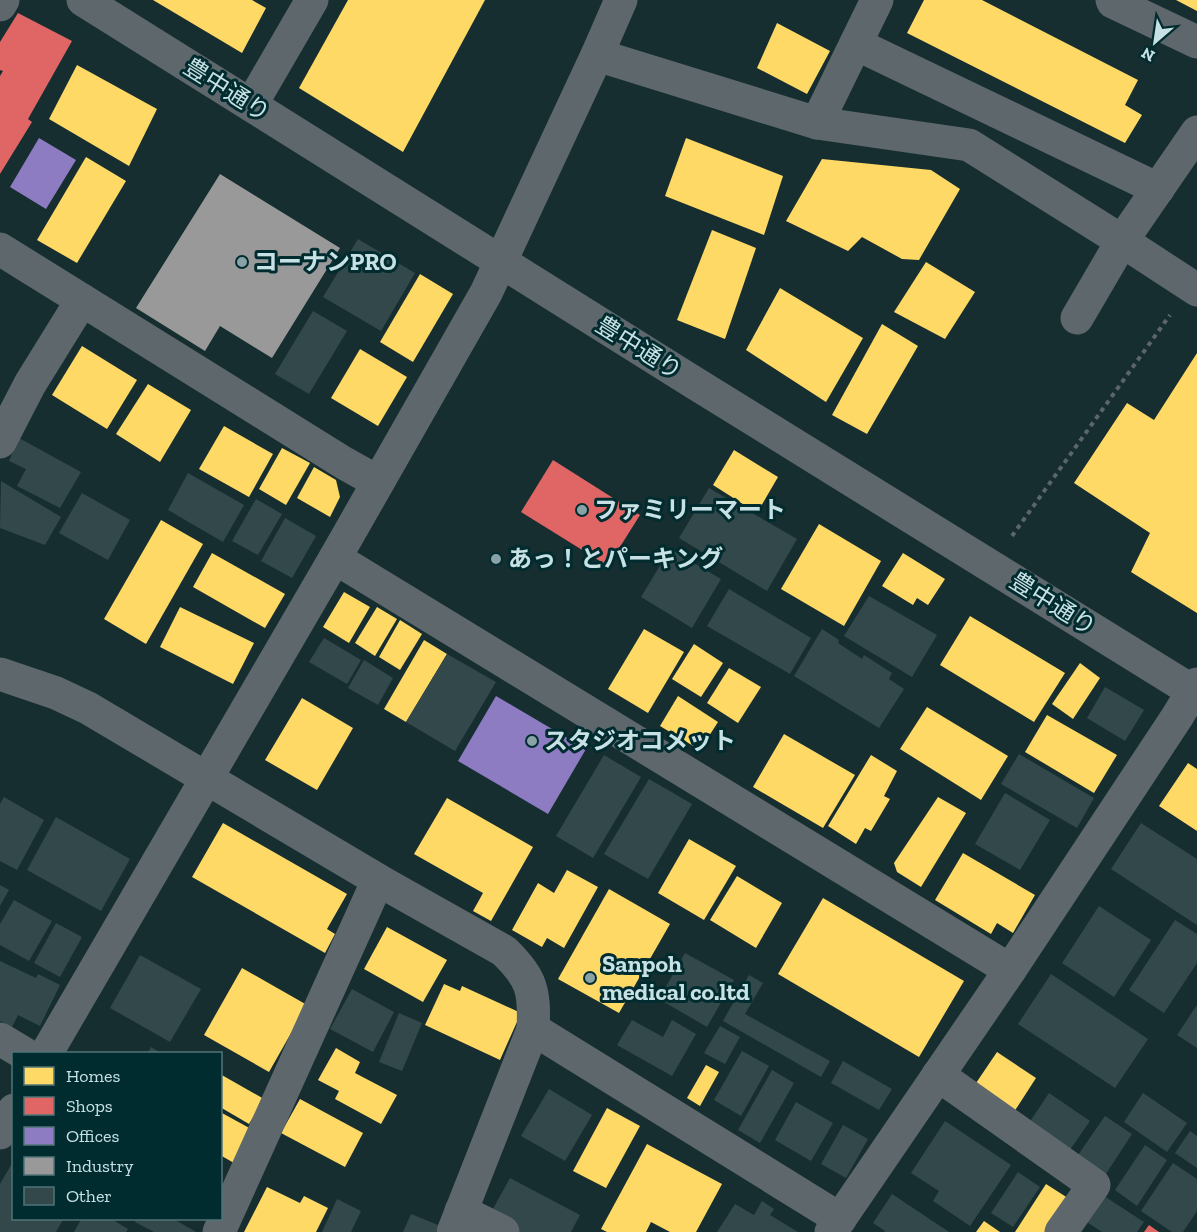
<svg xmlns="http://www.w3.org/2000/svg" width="1197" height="1232" font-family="'Zilla Slab','Noto Sans JP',serif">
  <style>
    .homes { fill: #ffd966 }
    .shops { fill: #e06666 }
    .offices { fill: #8e7cc3 }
    .industry { fill: #999 }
    .building { fill: #33484a }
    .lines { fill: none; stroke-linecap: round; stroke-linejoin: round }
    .path { stroke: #5b666c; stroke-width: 4; stroke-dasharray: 4.5 4.5; stroke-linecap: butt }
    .minor { stroke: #5d676c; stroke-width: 33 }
    .poi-dot { fill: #89a2a5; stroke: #002c30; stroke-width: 2 }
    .labels { text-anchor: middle; stroke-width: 6; stroke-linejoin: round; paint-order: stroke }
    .street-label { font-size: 24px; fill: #c7e1e4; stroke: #002c30 }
    .poi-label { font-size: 24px; font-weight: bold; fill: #c7e1e4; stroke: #002c30; text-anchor: start }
  </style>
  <rect width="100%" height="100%" fill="#162e30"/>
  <g class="homes">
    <polygon points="153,0 252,0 266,8 242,53"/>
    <polygon points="348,0 485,0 403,152 299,88"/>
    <polygon points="924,0 982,0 1138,80 1125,105 1142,115 1125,143 907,33"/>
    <polygon points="1176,0 1197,0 1197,11"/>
    <polygon points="777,23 830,51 807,94 757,68"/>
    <polygon points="77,65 157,109 129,166 49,119"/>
    <polygon points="686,138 783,176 764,235 665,196"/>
    <polygon points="86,157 126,181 77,263 37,240"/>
    <polygon points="822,159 931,170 960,189 919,260 902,259 862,237 848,251 786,221"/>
    <polygon points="712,230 756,248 725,339 677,320"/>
    <polygon points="926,262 975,292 945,339 894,312"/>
    <polygon points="420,274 453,294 413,362 380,342"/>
    <polygon points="780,288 863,338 826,402 746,350"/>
    <polygon points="882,324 918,346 867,434 832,415"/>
    <polygon points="82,346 137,380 107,429 52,395"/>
    <polygon points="360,349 407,377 378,426 331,398"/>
    <polygon points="1197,353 1197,613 1131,572 1150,533 1074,483 1127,403 1154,420"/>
    <polygon points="148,384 191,410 160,462 116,434"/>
    <polygon points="224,426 273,454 249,497 199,469"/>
    <polygon points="282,448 310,463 286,505 259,489"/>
    <polygon points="734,450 778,477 757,513 713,485"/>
    <polygon points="314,467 336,480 340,497 330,517 297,498"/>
    <polygon points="161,520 203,544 146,644 104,619"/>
    <polygon points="819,524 881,561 844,626 781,589"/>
    <polygon points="212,553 285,594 265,628 193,587"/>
    <polygon points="903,553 945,579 928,605 917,598 913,605 882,586"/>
    <polygon points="344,592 370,607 349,643 323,627"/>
    <polygon points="180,607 254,643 233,684 160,647"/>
    <polygon points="377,607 397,619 375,656 355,643"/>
    <polygon points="970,616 1065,673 1034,722 940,665"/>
    <polygon points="400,620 422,634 400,670 379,657"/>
    <polygon points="644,629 684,652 648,713 608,689"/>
    <polygon points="424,640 447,654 406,722 384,709"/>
    <polygon points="694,644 723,663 701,697 672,679"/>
    <polygon points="1080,663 1100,678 1073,719 1052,704"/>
    <polygon points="729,668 761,687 738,723 707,703"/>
    <polygon points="678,696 718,722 700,750 660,726"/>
    <polygon points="302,698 353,728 317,790 265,760"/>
    <polygon points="927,707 1008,756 981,800 900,749"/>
    <polygon points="1047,715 1117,755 1094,793 1025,752"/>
    <polygon points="784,734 855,775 823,828 753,787"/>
    <polygon points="871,755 897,771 884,796 890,799 871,831 865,828 856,844 828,826"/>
    <polygon points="1188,763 1197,769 1197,831 1159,806"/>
    <polygon points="938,797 966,813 921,887 897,872 894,863"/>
    <polygon points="447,798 533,847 491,921 473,911 483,893 414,854"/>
    <polygon points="223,823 347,894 327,929 335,934 325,953 192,877"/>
    <polygon points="689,839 736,866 704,920 658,893"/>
    <polygon points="963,853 1035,895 1013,933 997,923 991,934 935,900"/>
    <polygon points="567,870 598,887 564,948 547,938 542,947 512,930 538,883 554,893"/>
    <polygon points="737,876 782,903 756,948 710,920"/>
    <polygon points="609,889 670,924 619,1013 558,979"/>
    <polygon points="823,898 964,981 919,1057 778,974"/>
    <polygon points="387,927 447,960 423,1002 364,969"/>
    <polygon points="242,968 307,1005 269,1072 204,1035"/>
    <polygon points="444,984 460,991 462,986 521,1013 500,1060 425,1025"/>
    <polygon points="336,1048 360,1062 355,1073 397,1095 381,1124 335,1099 339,1091 318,1080"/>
    <polygon points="997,1052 1036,1078 1014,1112 974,1086"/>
    <polygon points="706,1065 719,1072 700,1106 687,1098"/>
    <polygon points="220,1074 264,1099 249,1124 220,1107"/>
    <polygon points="300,1099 363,1133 345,1167 281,1133"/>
    <polygon points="607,1108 640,1126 606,1188 573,1171"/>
    <polygon points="222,1113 253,1130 234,1163 220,1155 220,1116"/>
    <polygon points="647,1144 722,1184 696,1232 670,1232 651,1222 646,1232 607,1232 601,1229"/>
    <polygon points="1046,1184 1071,1200 1050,1232 1015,1232"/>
    <polygon points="267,1187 300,1203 304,1196 328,1208 316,1232 244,1232"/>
    <polygon points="984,1221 1000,1232 976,1232"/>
  </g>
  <g class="shops">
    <polygon points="18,13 72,41 28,119 32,122 0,174 0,76 3,71 0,70 0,42"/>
    <polygon points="553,460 640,515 608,566 521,512"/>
    <polygon points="1149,1225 1159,1232 1144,1232"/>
  </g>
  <g class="offices">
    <polygon points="39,138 76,160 46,209 10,187"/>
    <polygon points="496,696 586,749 548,814 458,761"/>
  </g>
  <polygon class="industry" points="220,174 340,248 272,358 220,326 205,351 136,308"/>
  <g class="building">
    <polygon points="358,239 415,273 381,331 323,297"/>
    <polygon points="313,311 347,331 309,394 275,374"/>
    <polygon points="19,438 81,472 60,508 17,486 26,469 9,461"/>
    <polygon points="188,473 244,505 223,542 168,510"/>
    <polygon points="1,481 61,517 45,545 0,528"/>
    <polygon points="709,488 797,539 767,591 679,538"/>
    <polygon points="82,493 130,520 108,560 59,533"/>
    <polygon points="256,499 282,514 258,555 232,541"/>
    <polygon points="285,518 316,536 292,578 261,561"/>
    <polygon points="670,549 721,579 692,628 641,597"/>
    <polygon points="729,589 811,638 790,674 707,626"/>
    <polygon points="869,596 937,635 912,677 844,636"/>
    <polygon points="822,629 839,640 838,643 862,659 864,655 892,673 889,679 904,689 879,728 794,676"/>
    <polygon points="324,638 361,660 347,684 309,662"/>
    <polygon points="447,654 496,682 455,751 406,722"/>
    <polygon points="364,660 393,678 378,705 348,688"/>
    <polygon points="1105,687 1144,710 1125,741 1087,718"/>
    <polygon points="1019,754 1094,798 1077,828 1001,784"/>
    <polygon points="604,755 641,777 593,858 556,836"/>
    <polygon points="649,779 692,804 648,879 604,854"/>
    <polygon points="1005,793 1050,820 1020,870 975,844"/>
    <polygon points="4,797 44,820 17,870 0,861 0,804"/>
    <polygon points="56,817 130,859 101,911 27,870"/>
    <polygon points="1141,823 1197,859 1197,925 1111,869"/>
    <polygon points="0,885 9,890 0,906"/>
    <polygon points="14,900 52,921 29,961 0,945 0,924"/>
    <polygon points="1099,906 1151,940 1114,997 1062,963"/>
    <polygon points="1175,920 1197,934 1197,963 1164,1013 1129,990"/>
    <polygon points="56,923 82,937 60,977 34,963"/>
    <polygon points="685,953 734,980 707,1027 659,999"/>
    <polygon points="140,955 201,989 170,1042 110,1008"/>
    <polygon points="0,961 36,978 38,974 60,985 40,1026 18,1015 12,1027 0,1021"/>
    <polygon points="1051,974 1148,1039 1115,1088 1018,1024"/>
    <polygon points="749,975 763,983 745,1014 830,1061 821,1077 723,1021"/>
    <polygon points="352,989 394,1012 373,1052 330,1029"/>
    <polygon points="1197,1005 1197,1048 1177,1035"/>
    <polygon points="399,1013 422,1023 402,1071 379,1062"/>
    <polygon points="632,1020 663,1037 672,1020 696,1034 672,1076 617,1045"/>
    <polygon points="720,1026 740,1037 725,1064 704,1053"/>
    <polygon points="151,1047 163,1054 147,1054"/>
    <polygon points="742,1051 769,1066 741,1116 714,1100"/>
    <polygon points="843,1061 892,1089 879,1110 831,1083"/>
    <polygon points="772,1070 794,1083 760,1143 738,1130"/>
    <polygon points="549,1089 592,1115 565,1161 521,1136"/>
    <polygon points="1049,1093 1090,1121 1067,1154 1027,1126"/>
    <polygon points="1143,1093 1187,1123 1167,1152 1124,1122"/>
    <polygon points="796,1102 833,1123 811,1161 775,1140"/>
    <polygon points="1105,1116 1132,1134 1104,1177 1076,1158"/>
    <polygon points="945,1121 1011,1165 970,1226 933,1201 939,1191 911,1173"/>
    <polygon points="843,1125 868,1139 846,1178 821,1164"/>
    <polygon points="1190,1131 1197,1136 1197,1168 1175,1153"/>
    <polygon points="1145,1145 1167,1160 1137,1206 1115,1190"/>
    <polygon points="14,1160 14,1218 64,1218 56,1232 0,1232 0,1184"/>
    <polygon points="1173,1163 1197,1179 1197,1211 1183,1232 1172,1232 1141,1211"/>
    <polygon points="1018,1172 1040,1187 1013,1227 991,1213"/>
    <polygon points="510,1178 580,1215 571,1232 520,1232 489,1216"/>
    <polygon points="892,1194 949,1232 884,1232 885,1231 873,1223"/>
    <polygon points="1104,1196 1144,1222 1137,1232 1102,1232 1087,1222"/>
    <polygon points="337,1199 361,1211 351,1232 322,1232"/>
    <polygon points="762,1201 774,1209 770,1215 798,1232 717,1232 735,1204 754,1215"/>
    <polygon points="411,1214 438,1225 436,1232 403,1232"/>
    <polygon points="82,1218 110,1218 128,1229 126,1232 74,1232"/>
    <polygon points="137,1218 172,1218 196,1232 154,1232 135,1222"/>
  </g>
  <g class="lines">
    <polyline class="path" points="1012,536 1170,315"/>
    <g class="minor">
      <polyline points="83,0 693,382 1197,694"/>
      <polyline points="1112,0 1113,2 1197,42"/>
      <polyline points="0,5 3,0"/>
      <polyline points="856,44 1158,189"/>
      <polyline points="597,55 817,123 969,145 1122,241 1197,290"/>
      <polyline points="251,105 312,0"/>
      <polyline points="817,123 877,0"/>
      <polyline points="0,249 344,463 378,482"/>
      <polyline points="1077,318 1122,241 1197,132"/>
      <polyline points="0,442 30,384 82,300"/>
      <polyline points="335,558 1010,970"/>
      <path d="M0 674 56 693 88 708 378 880 504 951C532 978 535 991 533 1029L453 1232"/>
      <polyline points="533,1029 840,1219"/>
      <polyline points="0,1039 25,1054"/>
      <polyline points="46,1054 335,558 486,293 597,55 621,0"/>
      <polyline points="938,1075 1094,1185 1061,1232"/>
      <polyline points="0,1133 14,1110"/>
      <polyline points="461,1211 503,1232"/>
      <polyline points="219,1232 378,880"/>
      <polyline points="831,1232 1010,970 1177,717 1197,684"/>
    </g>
  </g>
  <g class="poi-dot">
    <circle cx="242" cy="262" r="6"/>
    <circle cx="582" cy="510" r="6"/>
    <circle cx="496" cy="559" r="6"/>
    <circle cx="532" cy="741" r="6"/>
    <circle cx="590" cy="978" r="6"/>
  </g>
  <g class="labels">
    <g class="street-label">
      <text transform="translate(227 90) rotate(32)" y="8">豊中通り</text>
      <text transform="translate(639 348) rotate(32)" y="8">豊中通り</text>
      <text transform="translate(1053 604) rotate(32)" y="8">豊中通り</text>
    </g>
    <g class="poi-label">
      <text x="254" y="270">コーナンPRO</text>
      <text x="594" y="518">ファミリーマート</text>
      <text x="508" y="567">あっ！とパーキング</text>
      <text x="544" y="749">スタジオコメット</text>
      <text x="602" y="972">Sanpoh<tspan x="602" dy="28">medical co.ltd</tspan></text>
    </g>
  </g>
  <rect x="12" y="1052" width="210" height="168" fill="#002c30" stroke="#507478" stroke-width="1.5"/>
  <rect x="24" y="1067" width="30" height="18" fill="#ffd966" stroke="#507478" stroke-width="1.5"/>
  <text x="66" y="1082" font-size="18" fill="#c7e1e4">Homes</text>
  <rect x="24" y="1097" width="30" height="18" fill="#e06666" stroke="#507478" stroke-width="1.5"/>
  <text x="66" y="1112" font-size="18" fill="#c7e1e4">Shops</text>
  <rect x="24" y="1127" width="30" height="18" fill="#8e7cc3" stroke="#507478" stroke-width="1.5"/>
  <text x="66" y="1142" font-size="18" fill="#c7e1e4">Offices</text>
  <rect x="24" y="1157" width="30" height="18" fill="#999999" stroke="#507478" stroke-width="1.5"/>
  <text x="66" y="1172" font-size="18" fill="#c7e1e4">Industry</text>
  <rect x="24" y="1187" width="30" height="18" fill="#33484a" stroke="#507478" stroke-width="1.5"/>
  <text x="66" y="1202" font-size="18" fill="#c7e1e4">Other</text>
  <g transform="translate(1155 42) rotate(209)" stroke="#002c30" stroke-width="4.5" paint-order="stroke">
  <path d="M0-4.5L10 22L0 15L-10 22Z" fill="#c7e1e4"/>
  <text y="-9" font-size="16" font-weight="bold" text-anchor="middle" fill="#c7e1e4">N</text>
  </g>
</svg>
